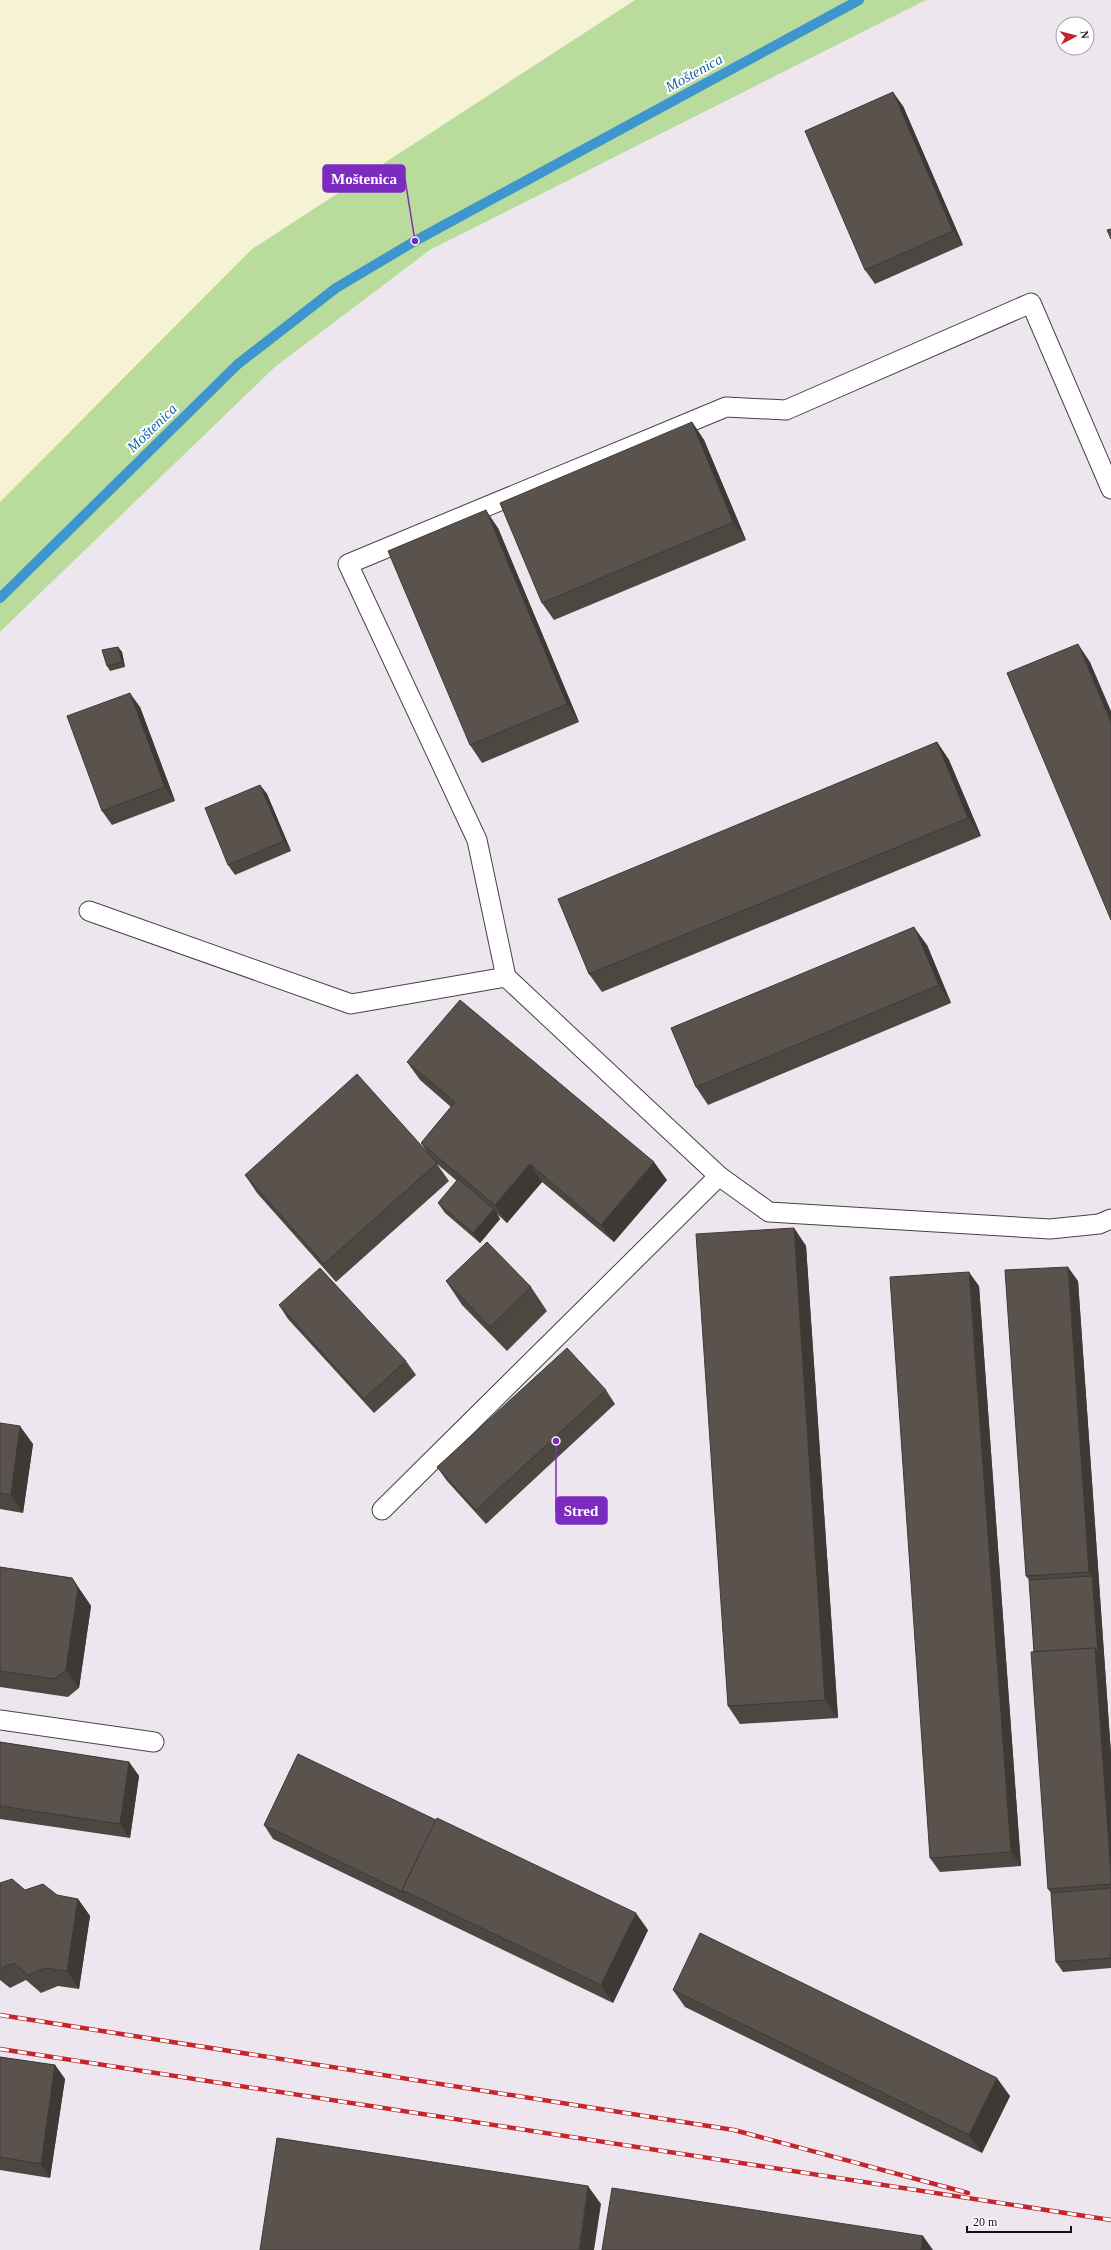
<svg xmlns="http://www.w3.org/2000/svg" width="1111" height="2250" font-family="Georgia,serif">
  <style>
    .industrial { fill: #eee6ef; fill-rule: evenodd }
    .farmland { fill: #f6f3d4 }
    .forest { fill: #b9dc9c }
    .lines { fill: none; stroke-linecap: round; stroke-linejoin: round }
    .stream { stroke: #3f96cf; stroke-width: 10 }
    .service-casing { stroke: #444; stroke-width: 21 }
    .service { stroke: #fff; stroke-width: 19 }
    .rail-casing { stroke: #c4262e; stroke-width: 4.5 }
    .rail { stroke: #fff; stroke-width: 3; stroke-dasharray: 9; stroke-linecap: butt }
    .wall { fill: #4d4742 }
    .shaded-wall { fill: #3f3936 }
    .building { fill: #5a524d; stroke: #3f3936 }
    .labels { text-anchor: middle; stroke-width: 4; stroke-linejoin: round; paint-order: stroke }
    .water-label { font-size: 15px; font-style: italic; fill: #1768a6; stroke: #fff }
    .leader { fill: none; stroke: #7b2cbf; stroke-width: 1.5 }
    .callout-dot { fill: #7b2cbf; stroke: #fff; stroke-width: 1.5 }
    .callout { fill: #7b2cbf; stroke: #7b2cbf; stroke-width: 1.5 }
    .callout-label { font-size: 15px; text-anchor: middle; font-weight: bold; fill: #fff }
  </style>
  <rect width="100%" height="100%" fill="#fffdf5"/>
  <path class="industrial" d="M926 0H1111V2250H0V632L275 367 430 250ZM1063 24H1087V48H1063Z"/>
  <polygon class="farmland" points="0,0 635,0 252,249 0,502"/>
  <polygon class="forest" points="635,0 926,0 430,250 275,367 0,632 0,502 252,249"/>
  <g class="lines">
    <polyline class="stream" points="0,598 238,364 336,288 415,241 859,0"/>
    <defs>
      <g id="service">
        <polyline points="89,911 351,1004 506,977 719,1176 769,1212 1050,1229 1099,1224 1111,1219"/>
        <polyline points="506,977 477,840 348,564 726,407 786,410 1031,303 1111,489"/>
        <polyline points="382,1510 719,1176"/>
        <polyline points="0,1720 154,1742"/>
      </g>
    </defs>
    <use href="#service" class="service-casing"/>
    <use href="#service" class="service"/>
    <defs>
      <g id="rail">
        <polyline points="0,2015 734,2130 968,2193"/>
        <polyline points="0,2049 1111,2220"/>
      </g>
    </defs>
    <use href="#rail" class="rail-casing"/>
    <use href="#rail" class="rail"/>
  </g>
  <g class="wall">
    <polygon points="903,106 963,245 875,284 865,270"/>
    <polygon points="692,422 704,440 746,540 554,620 542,603"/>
    <polygon points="498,528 579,722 482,763 470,745"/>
    <polygon points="118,647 122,652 125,667 110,671 107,666"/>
    <polygon points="140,707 175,801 112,825 102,811"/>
    <polygon points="937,742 949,760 981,836 602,992 589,974"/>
    <polygon points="260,785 267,794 291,851 235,875 228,865"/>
    <polygon points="927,945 951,1003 708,1105 696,1087"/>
    <polygon points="407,1062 667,1180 614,1242 542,1182 507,1223 497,1214 500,1219 480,1243 445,1213 438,1203 457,1181 437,1164 449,1181 336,1282 257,1193 245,1175 429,1155 421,1143 451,1107 420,1080"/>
    <polygon points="794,1228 806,1246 838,1718 740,1724 728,1706"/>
    <polygon points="446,1281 531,1287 547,1311 507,1351 462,1305"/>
    <polygon points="1078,1281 1111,1754 1111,1968 1063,1972 1056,1962 1051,1893 1048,1889 1034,1652 1029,1580 1026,1576"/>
    <polygon points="979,1286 1021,1866 940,1872 930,1858"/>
    <polygon points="279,1305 406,1361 416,1375 374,1413 288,1319"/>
    <polygon points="606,1390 615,1404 486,1524 447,1481 437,1467"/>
    <polygon points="0,1423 33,1444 23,1513 0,1509"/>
    <polygon points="0,1567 72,1578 91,1606 79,1688 68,1697 0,1687"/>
    <polygon points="0,1742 129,1762 139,1776 130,1838 0,1819"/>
    <polygon points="264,1825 648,1930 613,2003 273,1839"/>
    <polygon points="0,1883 25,1890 78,1899 90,1916 79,1989 58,1986 41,1993 26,1980 10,1988 0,1980"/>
    <polygon points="673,1990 1010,2096 982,2153 685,2007"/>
    <polygon points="0,2057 55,2065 65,2079 50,2178 0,2170"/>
  </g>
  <g class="shaded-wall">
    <polygon points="893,92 903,106 963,245 953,231"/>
    <polygon points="692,422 704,440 746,540 733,522"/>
    <polygon points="486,510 498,528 579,722 567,704"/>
    <polygon points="1078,644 1090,662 1111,711 1111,723"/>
    <polygon points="118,647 122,652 125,667 122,662"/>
    <polygon points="130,693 140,707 175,801 165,787"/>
    <polygon points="937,742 949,760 981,836 968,818"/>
    <polygon points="260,785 267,794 291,851 284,841"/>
    <polygon points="914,927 927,945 951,1003 939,985"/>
    <polygon points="654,1162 667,1180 614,1242 601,1225"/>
    <polygon points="530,1164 542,1182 507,1223 495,1205"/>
    <polygon points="494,1209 500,1219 480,1243 473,1233"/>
    <polygon points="794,1228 806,1246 838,1718 825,1700"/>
    <polygon points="1068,1267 1078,1281 1111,1754 1111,1874 1095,1648 1092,1576 1089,1572"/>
    <polygon points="969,1272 979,1286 1021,1866 1011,1852"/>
    <polygon points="20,1426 33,1444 23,1513 11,1495"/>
    <polygon points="72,1578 91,1606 79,1688 66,1670"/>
    <polygon points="129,1762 139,1776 130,1838 120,1824"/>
    <polygon points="78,1899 90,1916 79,1989 67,1971"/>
    <polygon points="636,1913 648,1930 613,2003 601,1985"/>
    <polygon points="55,2065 65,2079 50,2178 41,2164"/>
    <polygon points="997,2078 1010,2096 982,2153 969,2135"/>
    <polygon points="588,2186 601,2204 594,2250 579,2250"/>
    <polygon points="923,2236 933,2250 921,2250"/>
  </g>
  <g class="building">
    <polygon points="893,92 953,231 865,270 805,131"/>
    <polygon points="1111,229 1111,239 1107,230"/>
    <polygon points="692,422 733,522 542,603 500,503"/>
    <polygon points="486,510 567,704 470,745 388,551"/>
    <polygon points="1078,644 1111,723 1111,920 1007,673"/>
    <polygon points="118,647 122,662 107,666 102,650"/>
    <polygon points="130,693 165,787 102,811 67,716"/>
    <polygon points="937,742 968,818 589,974 558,899"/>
    <polygon points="260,785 284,841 228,865 205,808"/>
    <polygon points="914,927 939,985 696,1087 671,1028"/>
    <polygon points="460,1000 654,1162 601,1225 530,1164 495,1205 421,1143 455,1102 407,1062"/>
    <polygon points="357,1074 437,1163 324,1264 245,1175"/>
    <polygon points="458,1179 494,1209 473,1233 438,1203"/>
    <polygon points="794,1228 825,1700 728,1706 696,1234"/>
    <polygon points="487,1242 531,1287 490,1327 446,1281"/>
    <polygon points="1068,1267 1089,1572 1026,1576 1005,1270"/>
    <polygon points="320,1268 406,1361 364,1399 279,1305"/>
    <polygon points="969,1272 1011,1852 930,1858 890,1277"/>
    <polygon points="567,1348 606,1390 476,1510 437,1467"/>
    <polygon points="0,1423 20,1426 11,1495 0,1493"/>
    <polygon points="0,1567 72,1578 78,1588 66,1670 55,1679 0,1671"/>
    <polygon points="1092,1576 1098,1653 1095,1648 1034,1652 1029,1580"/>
    <polygon points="1095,1648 1111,1874 1111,1884 1048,1889 1031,1652"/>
    <polygon points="0,1742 129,1762 120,1824 0,1806"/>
    <polygon points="298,1754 436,1820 402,1890 405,1893 264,1825"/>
    <polygon points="437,1818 636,1913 601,1985 402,1890"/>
    <polygon points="12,1879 25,1890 43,1884 57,1895 78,1899 67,1971 45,1968 28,1975 14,1963 0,1969 0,1883"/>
    <polygon points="1111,1888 1111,1958 1056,1962 1051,1893"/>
    <polygon points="700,1933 997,2078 969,2135 673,1990"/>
    <polygon points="0,2057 55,2065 41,2164 0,2157"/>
    <polygon points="277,2138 588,2186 579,2250 260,2250"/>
    <polygon points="612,2188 923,2236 921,2250 602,2250"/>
  </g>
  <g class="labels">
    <g class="water-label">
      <text transform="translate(694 73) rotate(-29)" y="5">Moštenica</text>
      <text transform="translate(152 428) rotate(-44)" y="5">Moštenica</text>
    </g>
  </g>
  <path class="leader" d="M415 241L405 179M556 1441L556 1511"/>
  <g class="callout-dot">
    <circle cx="415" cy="241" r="4"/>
    <circle cx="556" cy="1441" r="4"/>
  </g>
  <g class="callout">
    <rect x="323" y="165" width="82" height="27" rx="4"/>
    <rect x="556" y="1497" width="51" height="27" rx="4"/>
  </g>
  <g class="callout-label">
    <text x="364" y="184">Moštenica</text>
    <text x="581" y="1516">Stred</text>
  </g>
  <g transform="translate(1075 36) rotate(83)"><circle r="19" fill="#ffffff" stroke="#a0a0a0"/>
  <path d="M0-3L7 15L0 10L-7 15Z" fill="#c4262e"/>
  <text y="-6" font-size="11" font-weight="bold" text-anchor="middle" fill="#111111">N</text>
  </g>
  <path d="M967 2226v6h104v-6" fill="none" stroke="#111111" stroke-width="2"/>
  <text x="973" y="2226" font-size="12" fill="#111111" stroke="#ffffff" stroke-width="3" paint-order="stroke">20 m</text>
</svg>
